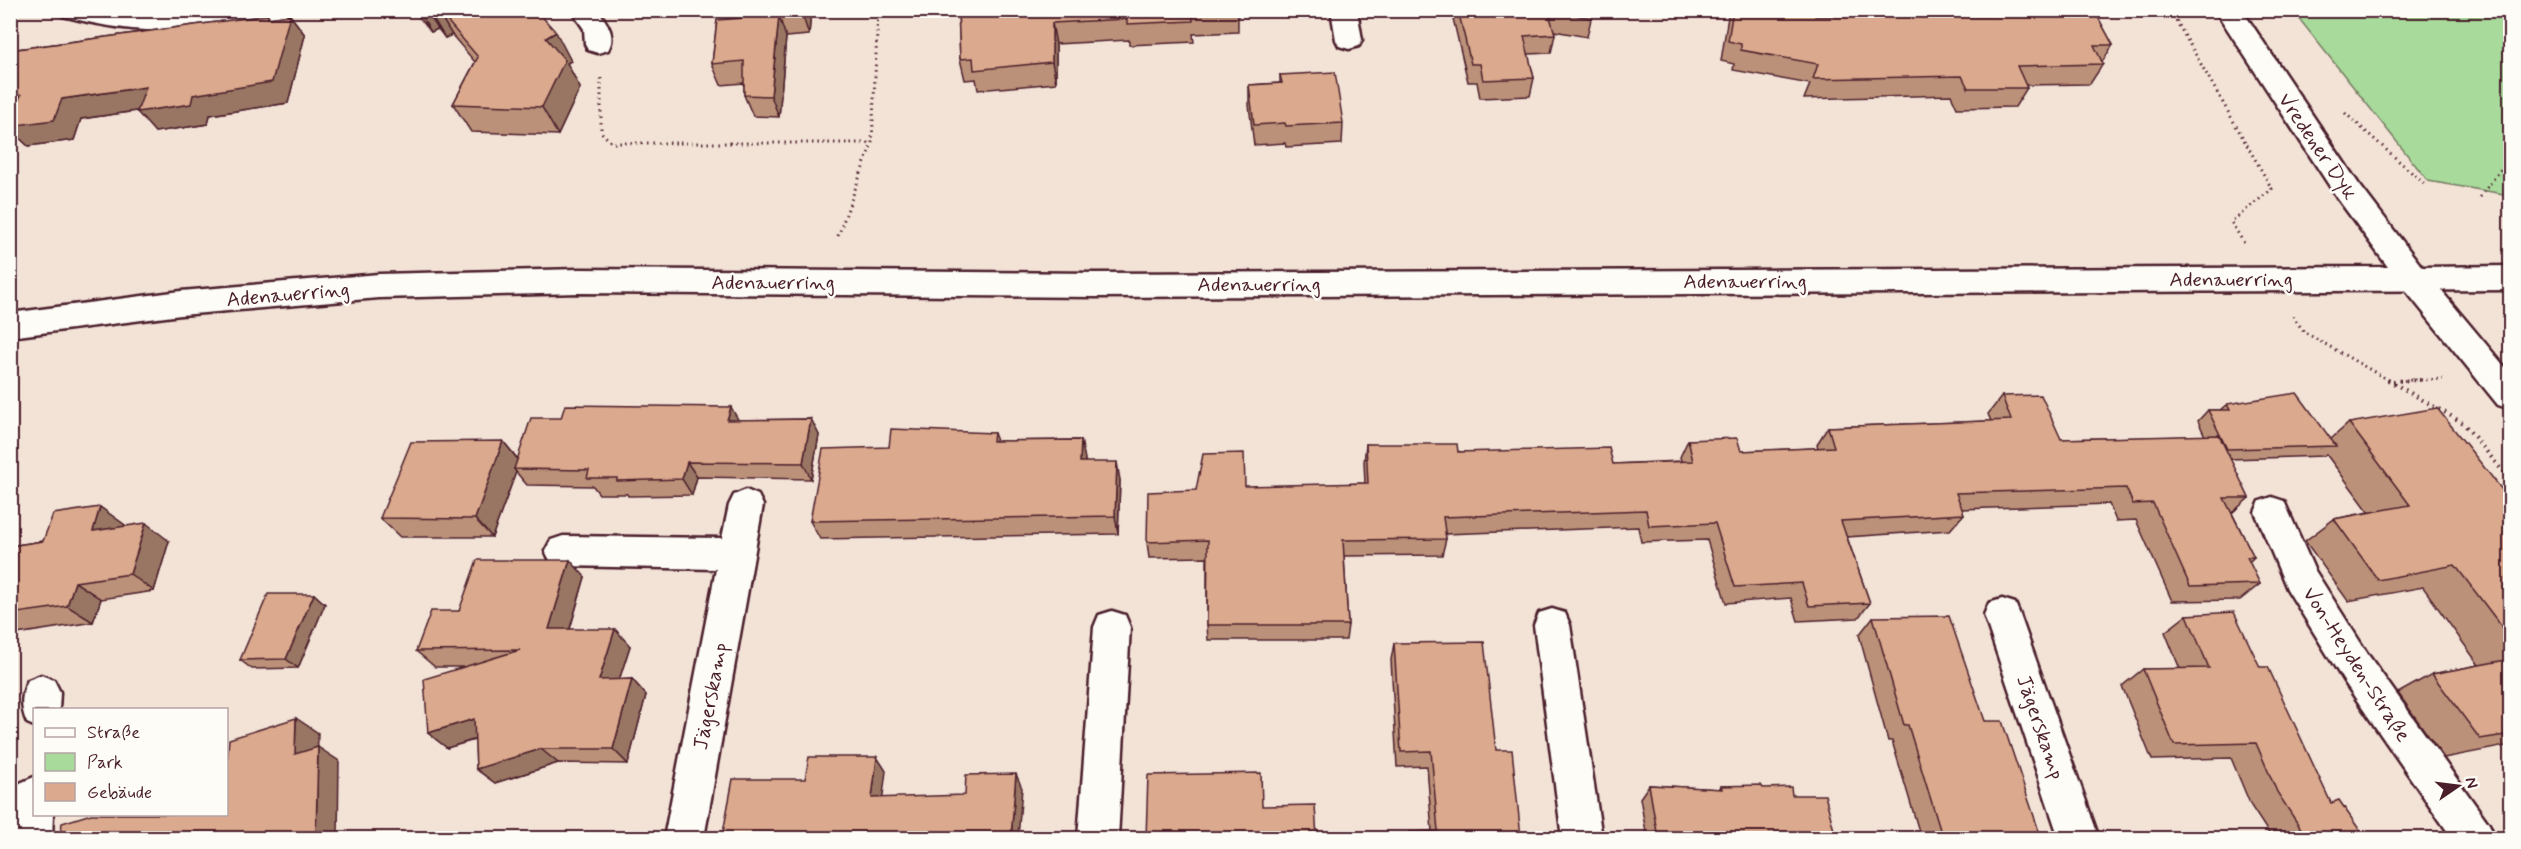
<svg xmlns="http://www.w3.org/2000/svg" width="2521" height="849" font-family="Mynerve,sans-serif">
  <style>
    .green { fill: #a7da9b; stroke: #787c63; stroke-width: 1.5 }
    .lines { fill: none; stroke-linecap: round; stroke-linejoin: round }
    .minor-casing { stroke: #4a1f2b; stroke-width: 5 }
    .major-casing { stroke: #4a1f2b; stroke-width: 5 }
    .path-far1 { stroke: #4a1f2b; stroke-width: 3; stroke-dasharray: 1.5 4; stroke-linecap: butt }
    .path { stroke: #4a1f2b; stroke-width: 4; stroke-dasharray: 1.5 5; stroke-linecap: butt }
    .minor { fill: #fdfcf7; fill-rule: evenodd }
    .major { fill: #fdfcf7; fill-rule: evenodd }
    .wall { fill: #bc9179; stroke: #4a1f2b; stroke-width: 1.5 }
    .shaded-wall { fill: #997663; stroke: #4a1f2b; stroke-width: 1.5 }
    .building { fill: #dba98d; stroke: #4a1f2b; stroke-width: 1.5 }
    .labels { text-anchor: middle; stroke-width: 5; stroke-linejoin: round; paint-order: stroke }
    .street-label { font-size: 21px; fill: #4a1f2b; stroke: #fdfcf7 }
  </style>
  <rect width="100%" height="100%" fill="#f3e3d7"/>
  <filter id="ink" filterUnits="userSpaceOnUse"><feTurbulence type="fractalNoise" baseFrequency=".0167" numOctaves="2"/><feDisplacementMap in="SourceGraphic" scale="12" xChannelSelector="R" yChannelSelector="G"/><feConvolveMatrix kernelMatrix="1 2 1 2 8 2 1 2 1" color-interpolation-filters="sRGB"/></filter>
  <g filter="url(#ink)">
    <polygon class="green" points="2293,11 2510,11 2510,195 2428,181"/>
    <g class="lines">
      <defs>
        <g id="minor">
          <path d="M59 10 174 14 289 10 285 16C212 36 136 36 63 16Z"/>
          <path d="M571 10H598C607 23 617 36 608 50L598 53 588 50 585 44 584 29Z"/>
          <polygon points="1331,10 1357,10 1362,40 1359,46 1349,49 1339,46 1336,40"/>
          <path d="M1807 10H1858L1854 16C1840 20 1825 20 1811 16Z"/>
          <polygon points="2413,266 2424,270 2510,373 2510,409 2498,405 2402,286 2398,278 2402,270"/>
          <polygon points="746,490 758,495 763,505 704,838 664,838 716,569 563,566 551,562 545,551 551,540 563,536 722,538 729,505 734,495"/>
          <polygon points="2272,497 2284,501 2314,569 2369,656 2489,824 2495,838 2452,838 2343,680 2287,589 2255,512 2260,501"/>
          <polygon points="2002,599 2015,603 2020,615 2099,838 2059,838 1984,615 1989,603"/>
          <polygon points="1552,609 1565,613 1570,625 1602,838 1562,838 1534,625 1539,613"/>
          <polygon points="1112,611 1125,615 1130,627 1118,838 1078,838 1094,627 1099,615"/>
          <path d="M41 675 54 680 60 692 59 710H34V726L27 723C20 707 21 695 28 680Z"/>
          <polygon points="34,777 34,814 53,814 52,838 12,838 15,796 20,783"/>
        </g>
        <polygon id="major" points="2215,10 2242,10 2358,183 2422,267 2510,266 2510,290 1096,297 579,293 379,298 181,315 10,337 10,313 181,291 379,274 579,269 1096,273 2388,267 2338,199"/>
      </defs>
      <use href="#minor" class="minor-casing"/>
      <use href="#major" class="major-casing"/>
      <g class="path-far1">
        <polyline points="2173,10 2177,22 2272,189 2231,222 2244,243"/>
        <polyline points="601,78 601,132 612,143 872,143"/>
        <polyline points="2345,113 2427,186"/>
        <polyline points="2480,197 2510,157"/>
        <polyline points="838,236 872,143 878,10"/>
        <polyline points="2293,316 2304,332 2390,381"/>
        <polyline points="2393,381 2443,379"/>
      </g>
      <g class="path">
        <polyline points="2388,380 2463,423 2510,480"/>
        <polyline points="2393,381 2422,380"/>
      </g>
      <use href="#minor" class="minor"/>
      <use href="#major" class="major"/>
    </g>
    <g class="wall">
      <polygon points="413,10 536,10 571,61 567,63 580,88 558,135 471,132 453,104 475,62 452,35 445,38 438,29 431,32"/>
      <polygon points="811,10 809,35 786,37 779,117 753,116 744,95 744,83 721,85 712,64 717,20"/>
      <polygon points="958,10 1238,10 1238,32 1193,34 1194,42 1129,45 1129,40 1056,44 1056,83 978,90 976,79 965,80 960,59"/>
      <polygon points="1451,10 1593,10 1587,37 1554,31 1555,34 1551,53 1528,54 1534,78 1530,96 1480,98 1477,82 1468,82"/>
      <polygon points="1729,10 1815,10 1815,16 1986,16 1989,10 2094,10 2113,45 2102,62 2103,64 2090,84 2026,85 2027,88 2015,107 1957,108 1951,95 1804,99 1810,84 1733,70 1734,64 1721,61"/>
      <polygon points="268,15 270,18 290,15 305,35 288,103 210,115 208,124 155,132 137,111 81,119 74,140 28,146 10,129 10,120 14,111 10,111 10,50"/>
      <polygon points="1280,75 1343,123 1342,144 1286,147 1285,143 1254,145 1249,105 1249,85 1280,83"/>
      <polygon points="2002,396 2061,439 2205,436 2198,421 2208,410 2220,410 2227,404 2331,439 2349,423 2511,501 2511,745 2444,758 2398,693 2432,674 2479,665 2423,587 2348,601 2305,541 2334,519 2369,512 2326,454 2324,456 2230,459 2249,498 2232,513 2254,557 2249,562 2260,584 2240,600 2172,601 2136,520 2116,521 2109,504 1962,509 1964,514 1950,530 1847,537 1870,603 1858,618 1798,621 1791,598 1726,603 1707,540 1641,542 1638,527 1445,534 1446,539 1442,555 1344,556 1348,625 1346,640 1208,640 1207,625 1207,557 1149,558 1147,542 1196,490 1365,483 1364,462 1366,444 1613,464 1681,461 1680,457 1688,440 1741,451 1818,448 1817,444 1828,427 1991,421 1988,414"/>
      <polygon points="811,419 819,435 811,479 697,477 692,495 628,496 627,494 599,494 593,486 527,485 516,472 492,537 400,537 380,518 503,441 517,458 739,420"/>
      <polygon points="994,433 997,441 1081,440 1085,462 1120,480 1118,534 820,539 810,521 889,447"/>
      <polygon points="100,507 125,525 124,526 169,541 154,591 101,599 93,622 10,635 10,546 43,541"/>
      <polygon points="585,577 570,629 630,646 619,680 632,679 646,695 628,764 558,763 495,783 476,769 475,740 447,748 428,733 465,667 435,667 416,651 459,611"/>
      <polygon points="314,594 325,604 298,668 252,669 240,660"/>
      <polygon points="2187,615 2260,667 2331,803 2365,838 2272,838 2251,806 2231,758 2152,760 2122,686 2143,669 2180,669 2165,632"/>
      <polygon points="1873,617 1985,721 2040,834 2034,838 1921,838 1892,741 1888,741 1859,635"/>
      <polygon points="1394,643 1496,750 1521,837 1525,838 1407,838 1409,832 1432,832 1427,766 1397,767 1391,660"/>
      <polygon points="1649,785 1719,789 1721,786 1763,788 1836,838 1647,838 1640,798"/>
    </g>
    <g class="shaded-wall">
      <polygon points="418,10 426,10 438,29 431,32"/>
      <polygon points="428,10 437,10 452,35 445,38"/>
      <polygon points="802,10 811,10 809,35 802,14"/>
      <polygon points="290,15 305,35 288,103 210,115 208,124 155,132 137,112 193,95"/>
      <polygon points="779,16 786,37 779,117 771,96"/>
      <polygon points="1052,23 1056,44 1056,83 1052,62"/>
      <polygon points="556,32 571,61 567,63 580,88 558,135 542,107 546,38"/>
      <polygon points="146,87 163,107 81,119 74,140 28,146 10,129 10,126 62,99"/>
      <polygon points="731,407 740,423 727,420"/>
      <polygon points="811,419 819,435 811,479 803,463"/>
      <polygon points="1081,440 1085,459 1084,481 1080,462"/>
      <polygon points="503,441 519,461 514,469 516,472 492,537 475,519"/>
      <polygon points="687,462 697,477 692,495 682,479"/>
      <polygon points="1117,462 1120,480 1118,534 1115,516"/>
      <polygon points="100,507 125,525 117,549 93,531"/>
      <polygon points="146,523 169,541 154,591 130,574"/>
      <polygon points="570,560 585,577 565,645 549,629"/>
      <polygon points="75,582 101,599 93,622 67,606"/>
      <polygon points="314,594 325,604 298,668 286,659"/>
      <polygon points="615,629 630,646 614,696 599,680"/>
      <polygon points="632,679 646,695 628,764 613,749"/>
      <polygon points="296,718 318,733 317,768 295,754"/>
      <polygon points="474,719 492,734 447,748 428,733"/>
      <polygon points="318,747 339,761 338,838 316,838"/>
      <polygon points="541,749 558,763 495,783 476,769"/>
      <polygon points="877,757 886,771 881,811 872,798"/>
      <polygon points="1016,774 1022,788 1018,838 1011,838"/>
    </g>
    <g class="building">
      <polygon points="438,10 536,10 556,32 546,38 565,60 542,107 453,104 478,57"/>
      <polygon points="743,10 802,10 802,14 779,16 771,96 744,95 744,61 712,64 717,20 743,18"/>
      <polygon points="958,10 1238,10 1238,11 1192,14 1193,21 1127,24 1127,19 1052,23 1052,62 974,70 973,58 960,59"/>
      <polygon points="1458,10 1548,10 1555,34 1524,36 1534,78 1483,80 1480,64 1471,64"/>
      <polygon points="1548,10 1593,10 1592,18"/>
      <polygon points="1733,10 1815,10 1815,16 1992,16 1989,10 2094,10 2113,45 2094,45 2103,64 2017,66 2027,88 1968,88 1962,76 1813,79 1818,64 1741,50 1741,44 1728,41"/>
      <polygon points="268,15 268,18 290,15 272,82 193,95 191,104 137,112 146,87 62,99 54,120 10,126 10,120 21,95 10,96 10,50"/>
      <polygon points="1335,72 1343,123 1286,126 1285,123 1254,125 1249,85 1282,83 1280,75"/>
      <polygon points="2297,393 2336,446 2227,449 2208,410 2230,410 2227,404"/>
      <polygon points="2041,395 2061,439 2219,435 2249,498 2224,498 2254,557 2247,557 2260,584 2190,586 2153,503 2133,504 2126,488 1956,493 1964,514 1841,521 1870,603 1809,606 1802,583 1735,587 1715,523 1649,526 1646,510 1443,517 1446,539 1343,540 1348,625 1207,625 1208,540 1147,542 1148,492 1196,490 1203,454 1244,453 1245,486 1368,483 1366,444 1457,444 1458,452 1609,448 1613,464 1693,461 1688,440 1737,438 1741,451 1834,447 1828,427 2011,420 2002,396"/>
      <polygon points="565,405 731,407 727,420 811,419 803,463 687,462 682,479 617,481 617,478 587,478 589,470 514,469 531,418 561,418"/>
      <polygon points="2437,408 2511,501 2511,639 2455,565 2378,580 2334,519 2410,505 2349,423"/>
      <polygon points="891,429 994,433 993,441 1081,440 1080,462 1117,462 1115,516 810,521 823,449 889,447"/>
      <polygon points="503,441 475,519 380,518 411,442"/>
      <polygon points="100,507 93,531 146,523 130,574 75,582 67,606 10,614 10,546 43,541 53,514"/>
      <polygon points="477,560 570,560 549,629 615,629 599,680 632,679 613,749 541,749 476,769 474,719 428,733 424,679 520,650 416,651 431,611 459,611"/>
      <polygon points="268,594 314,594 286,659 240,660"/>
      <polygon points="2234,612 2260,667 2268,667 2331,803 2339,800 2365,838 2307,838 2277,792 2256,743 2174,745 2143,669 2209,668 2187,615"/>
      <polygon points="1949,616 1985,721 2002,721 2040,834 1942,836 1908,725 1904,725 1873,617"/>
      <polygon points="1484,642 1496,750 1512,750 1521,837 1525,836 1525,838 1410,838 1409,832 1438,831 1431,751 1401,752 1394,643"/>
      <polygon points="2511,659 2511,734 2480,739 2432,674"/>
      <polygon points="296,718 295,754 318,747 316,838 60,838 62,823 91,814 226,814 226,774 229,739"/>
      <polygon points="809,757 877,757 872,798 965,795 966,775 1016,774 1011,838 722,838 733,779 805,779"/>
      <polygon points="1261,773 1262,806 1315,805 1317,838 1146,838 1148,775"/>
      <polygon points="1649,785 1722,789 1721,786 1761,785 1763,788 1791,787 1792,795 1825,795 1836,838 1658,838"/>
    </g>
  </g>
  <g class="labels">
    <g class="street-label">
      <text transform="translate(2318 146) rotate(56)" y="7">Vredener Dyk</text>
      <text x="2231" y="286">Adenauerring</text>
      <text x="1745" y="288">Adenauerring</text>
      <text x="773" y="289">Adenauerring</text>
      <text x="1259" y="291">Adenauerring</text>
      <text transform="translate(288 294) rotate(-5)" y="7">Adenauerring</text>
      <text transform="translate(2357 664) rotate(57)" y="7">Von-Heyden-Straße</text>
      <text transform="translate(710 696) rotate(-79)" y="7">Jägerskamp</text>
      <text transform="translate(2041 727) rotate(71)" y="7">Jägerskamp</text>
    </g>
  </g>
  <rect width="2521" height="849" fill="none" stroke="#fdfcf7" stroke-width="36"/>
  <rect x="18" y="18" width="2485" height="813" fill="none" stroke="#4a1f2b" stroke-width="2" filter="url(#ink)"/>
  <rect x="33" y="708" width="195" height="108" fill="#fdfcf7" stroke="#b5a4a5" stroke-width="1.5"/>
  <rect x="45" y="728" width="30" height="9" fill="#fdfcf7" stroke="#b5a4a5" stroke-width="1.5"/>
  <text x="87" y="738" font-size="18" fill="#4a1f2b">Straße</text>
  <rect x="45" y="753" width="30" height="18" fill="#a7da9b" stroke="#b5a4a5" stroke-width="1.5"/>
  <text x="87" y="768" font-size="18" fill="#4a1f2b">Park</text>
  <rect x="45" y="783" width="30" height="18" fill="#dba98d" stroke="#b5a4a5" stroke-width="1.5"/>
  <text x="87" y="798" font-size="18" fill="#4a1f2b">Gebäude</text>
  <g transform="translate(2458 786) rotate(76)" stroke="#fdfcf7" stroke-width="4.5" paint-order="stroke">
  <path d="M0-4.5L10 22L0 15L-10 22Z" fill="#4a1f2b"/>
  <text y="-9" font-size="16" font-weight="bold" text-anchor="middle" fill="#4a1f2b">N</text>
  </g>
</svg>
